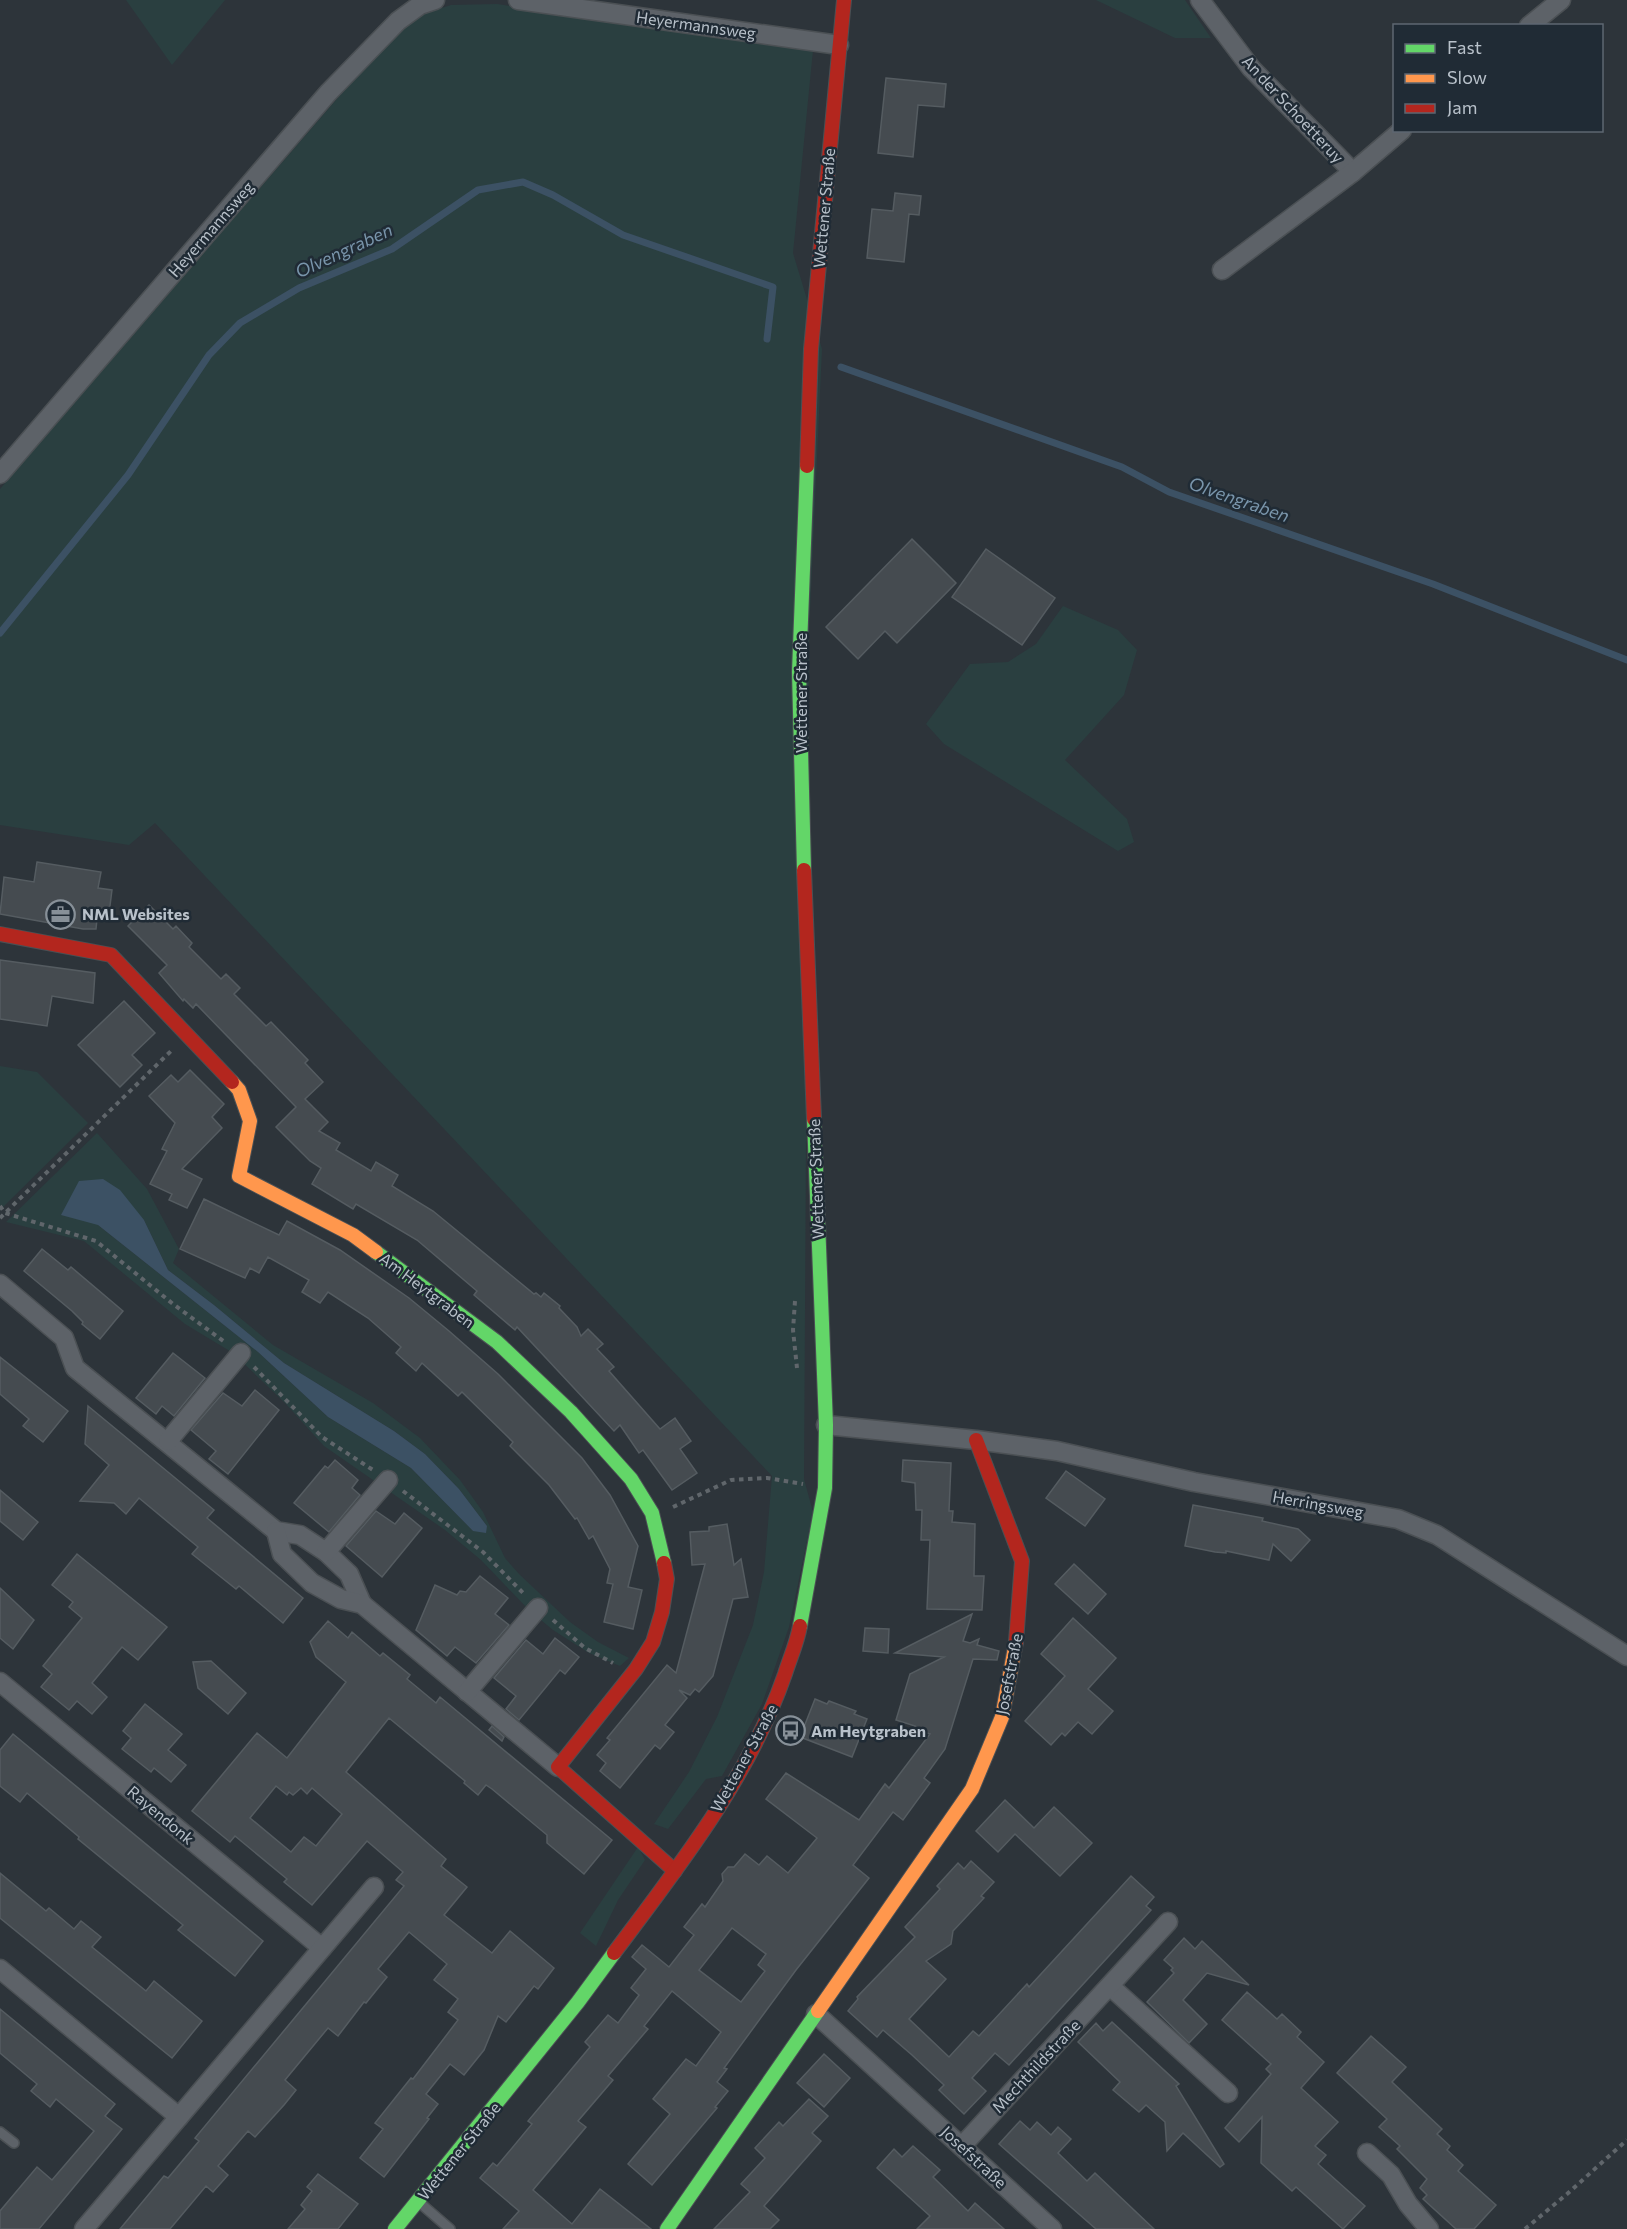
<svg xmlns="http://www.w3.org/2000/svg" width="1627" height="2229" font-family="Commissioner,sans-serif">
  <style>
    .green { fill: #2a3f40; fill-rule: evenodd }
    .water { fill: #3c5164 }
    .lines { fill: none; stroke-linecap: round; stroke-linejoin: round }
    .stream { stroke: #3c5164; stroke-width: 7 }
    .building { fill: #454b50; stroke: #555c61; stroke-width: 1.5; fill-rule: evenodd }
    .lane-casing { stroke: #4b5054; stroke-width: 12 }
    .street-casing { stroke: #4b5054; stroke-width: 21 }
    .fast-casing { stroke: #4b5054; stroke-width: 16 }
    .slow-casing { stroke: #4b5054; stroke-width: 16 }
    .jam-casing { stroke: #4b5054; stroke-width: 16 }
    .path { stroke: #60666b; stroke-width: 4; stroke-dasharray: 4.5 4.5; stroke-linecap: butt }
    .lane { stroke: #5d6268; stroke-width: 9 }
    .street { stroke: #5d6268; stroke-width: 18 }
    .fast { stroke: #63d668; stroke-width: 14 }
    .slow { stroke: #ff974d; stroke-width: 14 }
    .jam { stroke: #b3261e; stroke-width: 14 }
    .labels { text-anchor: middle; stroke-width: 5; stroke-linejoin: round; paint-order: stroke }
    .street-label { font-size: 16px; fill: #b8c1ca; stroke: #202b35 }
    .poi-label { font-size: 16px; font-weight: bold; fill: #b8c1ca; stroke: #202b35; text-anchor: start }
    .water-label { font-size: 18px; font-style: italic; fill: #7995ab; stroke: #202b35 }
  </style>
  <rect width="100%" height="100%" fill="#2d343a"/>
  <g class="green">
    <polygon points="126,0 225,0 172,65"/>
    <polygon points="1096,0 1185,0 1211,38 1175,38"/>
    <polygon points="497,4 813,50 793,253 822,349 809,633 804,1479 813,1512 789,1627 762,1704 722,1776 706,1779 668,1829 654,1824 689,1772 717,1717 753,1625 764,1572 772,1476 155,823 129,845 0,825 0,489 336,100 402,28 426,13 451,5"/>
    <polygon points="1063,606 1118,630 1137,650 1124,695 1065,760 1127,819 1134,842 1118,851 944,744 926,724 970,664 1008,662 1036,644"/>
    <polygon points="0,1066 37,1072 88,1123 0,1210"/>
    <path d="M97 1133 147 1189 179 1249 173 1263 273 1345 373 1403 420 1438 460 1480 483 1512 505 1558 519 1574 570 1622 598 1642 629 1658 620 1666 589 1653 553 1630 529 1610 481 1560 445 1530 324 1446 285 1403 233 1353 185 1324 84 1241 6 1222ZM144 1220 168 1270 214 1305 284 1363 394 1431 425 1454 459 1489 487 1526 473 1531 411 1468 328 1417 258 1352 98 1225Z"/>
    <polygon points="638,1847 645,1860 618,1900 596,1946 580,1933"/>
  </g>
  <polygon class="water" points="103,1179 120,1190 144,1220 168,1270 214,1305 284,1363 394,1431 425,1454 459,1489 487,1526 486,1533 473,1531 411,1468 328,1417 258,1352 98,1225 61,1215 79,1181"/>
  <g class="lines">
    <g class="stream">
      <polyline points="841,367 1122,467 1169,492 1433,584 1627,660"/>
      <polyline points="0,633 128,475 209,355 240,323 299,288 392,249 478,190 523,182 553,195 623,235 773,287 767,339"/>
    </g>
  </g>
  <g class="building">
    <polygon points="886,78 946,84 944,107 918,105 913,157 878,153"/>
    <polygon points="895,193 921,196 919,215 909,214 904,262 867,258 872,209 893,211"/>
    <polygon points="912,539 956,583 897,643 885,631 858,659 826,627"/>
    <polygon points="986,549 1055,598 1022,645 952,597"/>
    <polygon points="37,862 101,872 98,888 112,890 108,921 97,919 96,929 83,929 0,914 4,877 34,882"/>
    <polygon points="149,905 173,929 176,926 192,943 189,947 221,979 226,974 240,988 234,994 266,1026 271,1022 308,1060 305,1063 323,1082 305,1099 328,1122 319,1131 340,1143 336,1150 371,1171 376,1162 398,1175 392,1186 433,1211 534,1294 536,1293 541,1297 544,1293 560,1306 559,1308 577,1327 581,1336 588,1329 603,1344 597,1349 614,1367 609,1371 660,1429 675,1418 691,1441 680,1449 697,1473 672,1490 643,1450 639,1453 620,1425 614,1431 517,1327 515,1330 474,1295 477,1291 417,1240 356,1204 353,1209 312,1184 321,1168 310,1161 276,1127 296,1107 196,1004 193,1008 184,999 183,1001 159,973 167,965 128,926"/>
    <polygon points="0,960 95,973 93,1003 52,996 47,1026 0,1019"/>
    <polygon points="124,1001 155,1033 132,1055 142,1065 120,1087 78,1045"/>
    <polygon points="190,1070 224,1104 212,1117 222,1128 182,1169 202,1179 187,1208 169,1200 172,1194 150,1184 167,1151 162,1149 175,1123 149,1096 171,1075 178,1082"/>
    <polygon points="204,1199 279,1235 287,1221 340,1250 409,1298 449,1331 498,1374 582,1458 610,1495 638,1546 628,1587 642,1590 633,1629 604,1622 613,1584 607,1583 610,1569 593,1536 589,1539 577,1518 575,1519 549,1485 510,1446 513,1442 462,1392 458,1396 422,1363 416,1371 396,1353 401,1347 368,1318 328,1292 320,1303 302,1292 309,1280 268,1257 259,1273 250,1268 245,1278 180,1249"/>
    <polygon points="42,1249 68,1270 71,1267 123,1311 100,1339 82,1324 83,1322 72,1311 24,1271"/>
    <polygon points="173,1353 205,1378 174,1416 162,1406 156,1414 136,1398"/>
    <polygon points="0,1357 68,1411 43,1442 23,1426 29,1419 0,1394"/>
    <polygon points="255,1390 279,1410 228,1474 209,1459 216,1451 191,1430 223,1393 242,1406"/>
    <polygon points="88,1406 214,1510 207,1518 303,1598 283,1623 239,1586 236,1589 192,1554 198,1547 139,1498 126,1514 114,1503 80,1501 109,1465 85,1444"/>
    <polygon points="335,1460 358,1480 352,1488 360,1495 329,1532 294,1503 325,1466 328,1468"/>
    <polygon points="903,1460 951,1463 949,1511 953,1511 952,1522 975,1524 974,1576 984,1576 982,1610 927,1609 930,1540 921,1540 922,1510 916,1510 915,1483 902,1481"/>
    <polygon points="1066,1471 1105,1499 1085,1526 1046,1498"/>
    <polygon points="0,1490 38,1522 23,1540 0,1521"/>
    <polygon points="1193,1505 1263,1518 1262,1521 1298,1529 1310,1540 1291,1561 1273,1544 1269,1560 1226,1551 1226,1553 1215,1552 1185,1546"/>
    <polygon points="376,1511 395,1524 404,1513 422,1528 382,1577 346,1546"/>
    <polygon points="727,1524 734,1565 741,1559 748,1597 733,1599 713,1676 699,1692 695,1689 690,1695 679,1690 687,1698 665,1725 674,1732 660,1749 655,1745 620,1788 600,1771 606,1763 597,1755 610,1740 607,1738 667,1665 676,1673 705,1564 692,1565 690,1532 709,1531 709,1527"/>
    <polygon points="77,1554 167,1627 138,1660 122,1647 92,1683 107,1697 92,1714 77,1701 69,1710 41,1687 52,1674 43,1666 82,1618 69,1607 73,1602 52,1585"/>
    <polygon points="1074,1564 1106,1594 1088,1614 1055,1584"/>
    <polygon points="480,1576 508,1598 495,1614 509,1625 476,1663 455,1647 447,1656 416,1630 435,1585 457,1595 460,1591 466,1592"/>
    <polygon points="0,1588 34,1620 13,1649 0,1638"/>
    <path d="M972 1614 963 1641 970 1643 979 1639 977 1645 999 1651 997 1660 973 1659 945 1749 924 1778 930 1783 903 1820 893 1812 853 1865 869 1878 796 1970 724 2068 727 2069 717 2082 728 2091 715 2107 717 2108 652 2185 628 2164 670 2114 653 2099 686 2059 696 2066 721 2032 672 1991 644 2026 648 2029 608 2076 613 2080 578 2121 586 2127 533 2190 572 2224 600 2189 651 2229H503L519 2211 480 2178 493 2163 497 2166 532 2124 528 2121 590 2047 585 2042 608 2015 618 2023 639 1995 631 1988 646 1969 632 1957 642 1945 669 1967 694 1935 684 1927 702 1904 705 1907 723 1881 722 1874 728 1867H734L745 1854 759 1865 767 1856 788 1873 817 1838 766 1799 786 1773 859 1820 885 1784 889 1788 930 1734 914 1729 915 1726 896 1720 910 1674 944 1657 895 1653ZM732 1928 766 1954 758 1965 765 1971 741 2002 699 1970Z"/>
    <polygon points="1073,1618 1116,1658 1088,1689 1113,1711 1092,1734 1078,1722 1065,1736 1062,1733 1051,1745 1025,1721 1065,1676 1041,1654"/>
    <path d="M328 1621 348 1638 352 1632 380 1656 383 1653 410 1675 407 1679 436 1703 440 1697 612 1840 584 1874 547 1843V1835L492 1789 486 1785 478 1795 464 1783 465 1781 389 1718 346 1772 446 1859 441 1866 467 1887 444 1915 492 1953 510 1931 554 1968 538 1989 534 1986 506 2022 498 2016 484 2050 464 2075 450 2064 426 2094 438 2104 427 2118 429 2119 384 2177 360 2158 383 2129 375 2123 411 2078 413 2079 458 2020 448 2012 458 1999 434 1980 447 1964 409 1932 378 1969 387 1977 366 2003 364 2002 338 2036 328 2028 285 2080 296 2090 284 2105 255 2137 248 2131 218 2166 228 2175 213 2192 206 2186 170 2229H120L164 2176 168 2178 199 2141 195 2138 404 1886 396 1880 403 1872 367 1841 312 1905 284 1882 287 1879 235 1836 230 1842 192 1811 257 1733 287 1758 343 1686 346 1682 316 1657 310 1642ZM276 1786 287 1795 289 1792 293 1795 301 1788 307 1794 312 1788 342 1814 316 1846 304 1837 291 1852 250 1818Z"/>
    <polygon points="865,1628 889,1629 888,1653 863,1651"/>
    <polygon points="555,1638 579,1657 565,1674 560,1670 519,1720 506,1709 516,1696 494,1678 526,1640 543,1654"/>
    <polygon points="211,1661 246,1693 228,1714 198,1688 193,1662"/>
    <polygon points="815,1699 827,1704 829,1701 856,1711 854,1714 867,1719 852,1757 800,1737"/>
    <polygon points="145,1704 182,1734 168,1750 186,1765 171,1782 154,1768 151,1772 122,1749 131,1738 123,1731"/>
    <polygon points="492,1726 504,1737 502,1741 489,1730"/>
    <polygon points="13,1734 263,1941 235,1976 178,1930 183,1925 78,1839 79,1837 27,1793 20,1802 0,1786 0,1750"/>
    <polygon points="1005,1800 1034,1828 1054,1807 1092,1843 1060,1876 1015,1834 998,1852 976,1831"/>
    <polygon points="971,1861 994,1882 981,1896 984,1898 953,1931 951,1944 926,1961 946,1979 909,2019 949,2057 973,2031 979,2036 1027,1984 1029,1987 1131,1876 1154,1897 1146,1906 1151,1910 1009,2065 995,2053 972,2078 986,2091 964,2114 939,2090 944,2085 912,2055 883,2030 877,2037 848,2011 858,1999 857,1997 915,1937 905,1927 940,1889 937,1886 958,1863 964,1869"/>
    <polygon points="0,1873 46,1911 49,1908 74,1929 81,1921 101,1937 92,1947 146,1991 154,1981 202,2021 172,2058 0,1918"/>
    <polygon points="1184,1938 1195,1949 1202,1941 1249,1985 1207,1973 1183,2000 1207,2024 1189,2043 1147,2002 1174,1973 1171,1970 1173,1968 1164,1960"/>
    <polygon points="1247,1992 1277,2019 1282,2014 1301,2032 1297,2037 1324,2062 1301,2088 1338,2122 1315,2146 1326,2155 1318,2164 1365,2206 1343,2229 1296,2187 1292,2191 1261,2163 1262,2117 1239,2142 1225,2128 1271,2074 1266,2069 1271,2064 1222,2020"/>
    <polygon points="0,2009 115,2104 105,2116 122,2129 39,2229 0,2229 0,2211 37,2167 52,2180 94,2131 56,2099 50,2107 31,2091 37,2084 0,2053"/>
    <polygon points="1112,2022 1179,2084 1176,2086 1224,2164 1220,2167 1183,2133 1167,2151 1165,2122 1146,2105 1139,2112 1113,2090 1120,2082 1078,2042 1096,2023 1103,2031"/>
    <polygon points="1371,2036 1406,2067 1392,2082 1442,2129 1437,2134 1450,2146 1447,2150 1463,2165 1458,2171 1496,2205 1474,2229 1456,2229 1423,2199 1427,2195 1420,2188 1427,2179 1397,2149 1400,2146 1379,2127 1387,2119 1337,2073"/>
    <polygon points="824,2054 850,2078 824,2107 797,2083"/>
    <polygon points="809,2099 828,2116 812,2133 821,2141 764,2206 779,2220 770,2229 714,2229 750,2192 741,2184 765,2158 755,2148 779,2122 783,2126"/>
    <polygon points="1020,2121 1030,2130 1037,2122 1051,2135 1058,2127 1071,2139 1058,2153 1087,2181 1095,2173 1154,2229 1096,2229 999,2144"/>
    <polygon points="913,2146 940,2170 933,2177 968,2211 975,2203 1004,2229 917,2229 930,2216 877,2168 894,2149 902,2157"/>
    <polygon points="318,2174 358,2204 338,2229 288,2229 305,2209 301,2205 312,2191 307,2187"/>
  </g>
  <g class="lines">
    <defs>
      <g id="lane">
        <polyline points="0,2132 14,2143"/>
        <polyline points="420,2203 450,2229"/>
      </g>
      <g id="street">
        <polyline points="518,0 839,45"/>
        <polyline points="1200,0 1251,68 1353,172"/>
        <polyline points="1529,26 1561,0"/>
        <polyline points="1222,270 1353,172 1402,130"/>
        <polyline points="0,474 328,93 398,21 420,5 435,0"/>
        <polyline points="0,1284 64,1338 75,1368 276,1531 300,1535 326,1552 349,1574 362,1604"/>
        <polyline points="826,1425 976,1440 1057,1451 1194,1482 1398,1519 1437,1535 1627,1656"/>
        <polyline points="168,1441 241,1353"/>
        <polyline points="276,1531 282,1554 312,1583 341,1599 362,1604 558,1767"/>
        <polyline points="326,1552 388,1480"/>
        <polyline points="0,1682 322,1948"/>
        <polyline points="467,1692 538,1608"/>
        <polyline points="0,1969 179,2117"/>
        <polyline points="1110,1986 1228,2093"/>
        <polyline points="816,2014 1052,2229"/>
        <polyline points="962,2146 1168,1922"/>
        <polyline points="1367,2153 1391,2175 1408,2204 1429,2229"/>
        <polyline points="84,2229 374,1887"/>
      </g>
      <g id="fast">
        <polyline points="804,870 799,672 807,466"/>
        <polyline points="376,1252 497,1342 571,1412 631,1479 652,1513 664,1563"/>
        <polyline points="800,1626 825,1488 826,1425 814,1119"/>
        <polyline points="395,2229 578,2002 614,1953"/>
        <polyline points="667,2229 818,2011"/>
      </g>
      <g id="slow">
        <polyline points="232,1082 239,1090 250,1121 239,1176 353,1235 376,1252"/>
        <polyline points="818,2011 972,1789 1002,1717 1016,1642"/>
      </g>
      <g id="jam">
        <polyline points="807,466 811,349 844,0"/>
        <polyline points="804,870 814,1119"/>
        <polyline points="0,934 111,955 232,1082"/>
        <polyline points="976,1440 1022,1561 1016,1642"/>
        <polyline points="664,1563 667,1579 662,1612 653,1642 636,1669 558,1767 675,1871"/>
        <path d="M614 1953C679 1866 749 1778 785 1674 790 1658 797 1643 800 1626"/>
      </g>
    </defs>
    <use href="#lane" class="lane-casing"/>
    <use href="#street" class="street-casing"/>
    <use href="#fast" class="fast-casing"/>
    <use href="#slow" class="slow-casing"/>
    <use href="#jam" class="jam-casing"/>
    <g class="path">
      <polyline points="0,1206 5,1213 96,1241 173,1304 226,1343"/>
      <polyline points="0,1218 171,1051"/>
      <polyline points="795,1301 793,1330 797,1368"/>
      <polyline points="254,1367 322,1437 373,1470"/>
      <polyline points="403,1491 483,1552 525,1595"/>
      <polyline points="673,1507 731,1480 767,1478 803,1484"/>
      <polyline points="553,1620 585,1648 613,1663"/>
      <polyline points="1525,2229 1567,2194 1627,2140"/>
    </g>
    <use href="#lane" class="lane"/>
    <use href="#street" class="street"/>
    <use href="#fast" class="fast"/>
    <use href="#slow" class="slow"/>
    <use href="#jam" class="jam"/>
  </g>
  <defs>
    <symbol id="office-ring" viewBox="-11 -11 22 22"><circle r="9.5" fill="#202b35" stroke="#879098" stroke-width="1.5"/><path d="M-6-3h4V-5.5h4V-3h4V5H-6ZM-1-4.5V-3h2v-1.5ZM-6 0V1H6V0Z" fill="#879098"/></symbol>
    <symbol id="bus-ring" viewBox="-11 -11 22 22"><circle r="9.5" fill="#202b35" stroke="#879098" stroke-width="1.5"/><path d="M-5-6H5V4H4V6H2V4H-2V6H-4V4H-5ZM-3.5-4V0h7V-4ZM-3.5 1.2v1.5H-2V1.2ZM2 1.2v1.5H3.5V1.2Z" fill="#879098"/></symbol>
  </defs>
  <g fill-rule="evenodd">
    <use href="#office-ring" x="44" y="898" width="33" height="33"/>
    <use href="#bus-ring" x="774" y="1714" width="33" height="33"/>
  </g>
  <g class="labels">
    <g class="street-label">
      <text transform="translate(696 25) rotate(8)" y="6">Heyermannsweg</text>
      <text transform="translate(1293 109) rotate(47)" y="6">An der Schoetteruy</text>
      <text transform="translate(824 208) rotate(-85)" y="6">Wettener Straße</text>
      <text transform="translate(211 229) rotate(-49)" y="6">Heyermannsweg</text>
      <text transform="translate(801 693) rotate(-90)" y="6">Wettener Straße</text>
      <text transform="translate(816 1179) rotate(-92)" y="6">Wettener Straße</text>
      <text transform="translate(427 1290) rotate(37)" y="6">Am Heytgraben</text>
      <text transform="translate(1318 1504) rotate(10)" y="6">Herringsweg</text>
      <text transform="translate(1009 1674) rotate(-79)" y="6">Josefstraße</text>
      <text transform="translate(744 1758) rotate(-61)" y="6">Wettener Straße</text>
      <text transform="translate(161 1815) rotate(40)" y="6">Rayendonk</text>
      <text transform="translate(1036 2066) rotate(-47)" y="6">Mechthildstraße</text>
      <text transform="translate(459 2151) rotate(-51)" y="6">Wettener Straße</text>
      <text transform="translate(974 2157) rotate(43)" y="6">Josefstraße</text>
    </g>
    <g class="poi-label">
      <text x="82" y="920">NML Websites</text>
      <text x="811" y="1737">Am Heytgraben</text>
    </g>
    <g class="water-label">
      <text transform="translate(344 251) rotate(-25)" y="6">Olvengraben</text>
      <text transform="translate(1239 500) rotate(19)" y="6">Olvengraben</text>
    </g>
  </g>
  <rect x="1393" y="24" width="210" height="108" fill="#202b35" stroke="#5d6771" stroke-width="1.5"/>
  <rect x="1405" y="44" width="30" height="9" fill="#63d668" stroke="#5d6771" stroke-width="1.5"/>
  <text x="1447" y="54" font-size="18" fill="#b8c1ca">Fast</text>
  <rect x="1405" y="74" width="30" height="9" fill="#ff974d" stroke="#5d6771" stroke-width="1.5"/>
  <text x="1447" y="84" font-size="18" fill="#b8c1ca">Slow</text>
  <rect x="1405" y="104" width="30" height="9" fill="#b3261e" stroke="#5d6771" stroke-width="1.5"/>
  <text x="1447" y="114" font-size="18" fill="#b8c1ca">Jam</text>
</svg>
